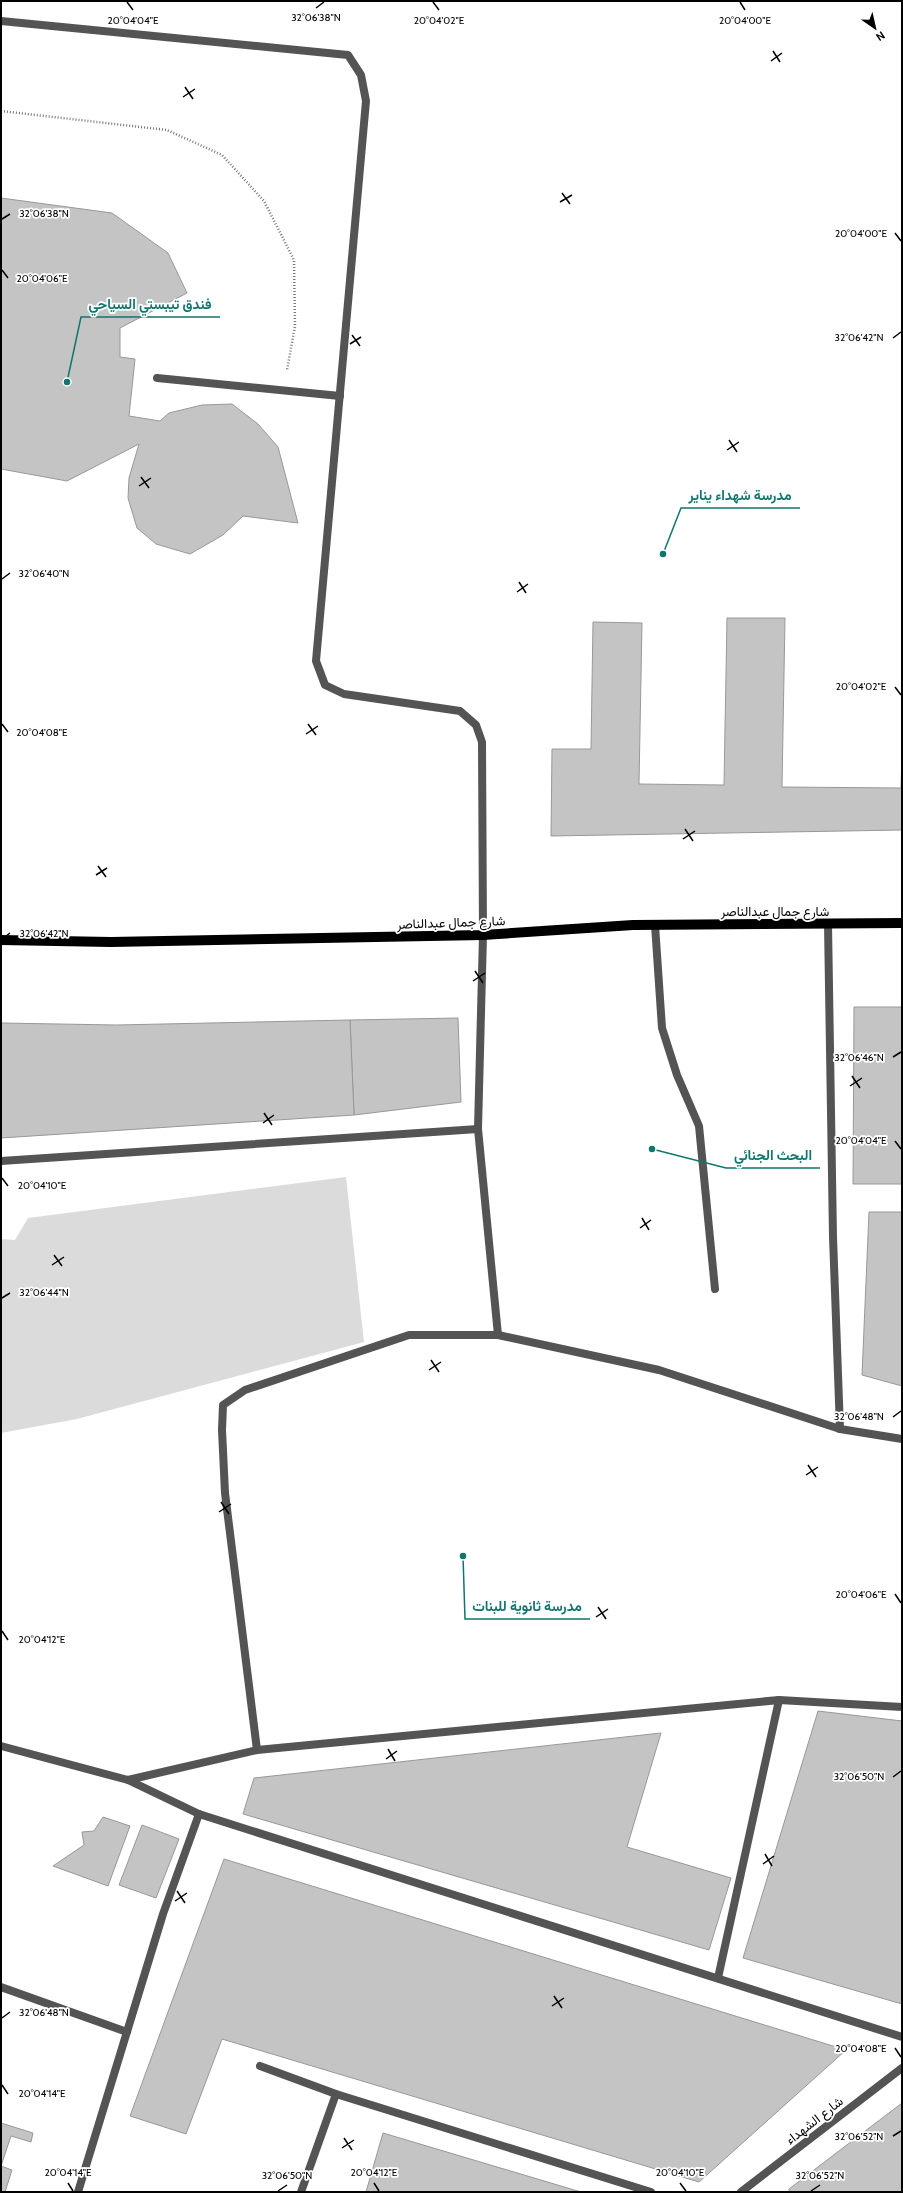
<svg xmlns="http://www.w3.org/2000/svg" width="903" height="2193" font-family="Cabin,Vazirmatn,sans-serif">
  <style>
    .green { fill: #dbdbdb }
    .building { fill: #c4c4c4; stroke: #989898 }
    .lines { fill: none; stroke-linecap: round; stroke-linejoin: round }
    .path { stroke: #767676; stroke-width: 2.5; stroke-dasharray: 1 2; stroke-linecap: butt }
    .service { stroke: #545454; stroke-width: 8 }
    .minor { stroke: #545454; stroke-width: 8 }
    .tertiary { stroke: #545454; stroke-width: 8 }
    .primary { stroke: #000; stroke-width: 10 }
    .ticks { fill: none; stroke: #000; stroke-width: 1.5 }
    .labels { text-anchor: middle; stroke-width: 3.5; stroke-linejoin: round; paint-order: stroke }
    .street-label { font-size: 13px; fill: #000; stroke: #fff }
    .ticks-label { font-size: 10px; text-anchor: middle; fill: #000; stroke: #fff; stroke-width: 3.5; stroke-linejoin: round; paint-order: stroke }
    .leader { fill: none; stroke: #0f766e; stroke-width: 1.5 }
    .callout-dot { fill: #0f766e; stroke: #fff; stroke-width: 1.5 }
    .callout-label { font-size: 14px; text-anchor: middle; font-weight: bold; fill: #0f766e; stroke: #fff; stroke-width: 3.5; stroke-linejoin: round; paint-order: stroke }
  </style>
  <rect width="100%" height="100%" fill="#fff"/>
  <polygon class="green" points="346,1177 364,1342 77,1419 1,1433 1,1239 15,1240 28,1218"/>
  <g class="building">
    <polygon points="1,198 112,213 168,253 187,293 120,328 120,357 135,359 129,416 160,421 169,413 202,405 232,404 258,424 278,447 298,523 243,516 223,535 190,554 156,544 137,528 128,498 129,478 139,444 67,481 1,469"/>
    <polygon points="727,618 785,618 782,787 901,788 902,752 902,830 551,836 552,749 591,749 593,622 642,623 639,784 724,785"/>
    <polygon points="854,1007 902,1007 902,1184 853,1184"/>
    <polygon points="458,1018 461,1102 354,1115 350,1020"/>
    <polygon points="350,1020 354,1115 1,1138 1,1023 116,1025"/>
    <polygon points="869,1212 902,1212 902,1386 862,1375"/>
    <polygon points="818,1711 902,1721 902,2004 743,1958"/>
    <polygon points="661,1733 627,1847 731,1878 709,1950 243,1814 254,1778"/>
    <polygon points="103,1817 130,1826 108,1886 53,1866 84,1845 82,1832 94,1831"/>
    <polygon points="142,1825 179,1839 156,1898 119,1885"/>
    <polygon points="224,1859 846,2050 699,2182 222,2039 186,2134 130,2116"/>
    <polygon points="902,2103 902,2192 789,2192 789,2189"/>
    <polygon points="1,2123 33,2133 31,2142 11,2136 1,2166 12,2170 5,2192 1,2192"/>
    <polygon points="383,2133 581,2192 366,2192"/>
  </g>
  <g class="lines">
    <polyline class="path" points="1,111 167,130 222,155 264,201 294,260 295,326 287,370"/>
    <g class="service">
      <polyline points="1,21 348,55 361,75 366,101 316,661 325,685 344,694 460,711 476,725 482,742 483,935"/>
      <polyline points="157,378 340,396"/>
      <polyline points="655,925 662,1028 677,1075 699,1126 715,1289"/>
    </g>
    <g class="minor">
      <polyline points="828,924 833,1237 840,1429"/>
      <polyline points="483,935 478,1129 498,1335"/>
      <polyline points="1,1161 478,1129"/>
      <polyline points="1,1746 128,1780 257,1750 779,1700 902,1707"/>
      <polyline points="257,1750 225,1493 222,1430 223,1405 245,1390 409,1335 498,1335 659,1370 840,1429 902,1439"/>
      <polyline points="128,1780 199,1814 902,2037"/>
      <polyline points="718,1978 779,1700"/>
      <polyline points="1,1987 127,2032"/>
      <polyline points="260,2066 336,2094 651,2192"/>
      <polyline points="78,2192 163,1914 199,1814"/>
      <polyline points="301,2192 336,2094"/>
    </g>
    <polyline class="tertiary" points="741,2192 902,2068"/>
    <polyline class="primary" points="1,940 111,942 483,935 633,925 902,923"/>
  </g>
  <path class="ticks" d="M127 2 133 10M433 2 439 10M740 2 745 10M316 8 324 2M773 51 780 62M771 61 782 53M185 87 193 99M183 97 195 89M562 193 570 204M560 202 572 195M2 219 10 214M895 233 901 241M2 270 8 278M352 335 360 346M893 338 901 332M350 344 361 337M729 440 737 452M727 450 739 442M141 477 149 488M139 486 151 478M2 579 10 573M519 582 526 593M517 592 528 584M895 687 901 695M2 724 8 732M308 724 316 735M306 734 318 726M685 829 693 841M683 839 695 831M98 866 106 877M96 875 107 868M2 939 10 933M475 971 483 983M473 981 485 973M893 1057 901 1052M852 1076 860 1088M850 1086 862 1078M264 1113 272 1125M263 1123 274 1115M895 1141 901 1149M2 1178 8 1186M642 1218 649 1230M640 1228 651 1220M54 1255 62 1266M52 1265 64 1257M2 1298 10 1293M431 1360 439 1372M429 1370 441 1362M893 1417 901 1411M808 1465 816 1477M806 1475 818 1467M221 1502 229 1514M219 1512 231 1504M895 1594 901 1603M598 1607 606 1619M596 1617 608 1609M2 1631 8 1640M388 1749 395 1761M386 1759 397 1751M893 1777 901 1771M765 1854 772 1866M763 1864 774 1856M177 1891 185 1903M175 1901 187 1893M554 1996 562 2008M552 2006 564 1998M2 2018 10 2012M895 2048 901 2057M2 2085 8 2094M893 2136 901 2131M344 2138 352 2150M342 2148 354 2140M68 2183 73 2191M374 2183 379 2191M680 2183 686 2191M278 2191 287 2185M811 2191 820 2185"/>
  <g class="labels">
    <g class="street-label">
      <text x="775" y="916">شارع جمال عبدالناصر</text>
      <text transform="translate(451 922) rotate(-2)" y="5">شارع جمال عبدالناصر</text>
      <text transform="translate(814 2120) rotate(-38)" y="5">شارع الشهداء</text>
    </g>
  </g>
  <g class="ticks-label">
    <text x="316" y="21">32°06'38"N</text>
    <text x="133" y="24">20°04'04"E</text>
    <text x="439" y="24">20°04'02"E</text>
    <text x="745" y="24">20°04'00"E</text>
    <text x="44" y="217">32°06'38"N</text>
    <text x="861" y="237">20°04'00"E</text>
    <text x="42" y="282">20°04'06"E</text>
    <text x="859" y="341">32°06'42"N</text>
    <text x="44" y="577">32°06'40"N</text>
    <text x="861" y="690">20°04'02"E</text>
    <text x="42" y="736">20°04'08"E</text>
    <text x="44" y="937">32°06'42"N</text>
    <text x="859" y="1061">32°06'46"N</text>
    <text x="861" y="1144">20°04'04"E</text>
    <text x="42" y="1189">20°04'10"E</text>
    <text x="44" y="1296">32°06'44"N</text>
    <text x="859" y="1420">32°06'48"N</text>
    <text x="861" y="1598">20°04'06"E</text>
    <text x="42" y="1643">20°04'12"E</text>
    <text x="859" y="1780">32°06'50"N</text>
    <text x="44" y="2016">32°06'48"N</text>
    <text x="861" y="2052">20°04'08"E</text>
    <text x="42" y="2097">20°04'14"E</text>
    <text x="859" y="2140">32°06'52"N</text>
    <text x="68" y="2176">20°04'14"E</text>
    <text x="374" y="2176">20°04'12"E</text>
    <text x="680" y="2176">20°04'10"E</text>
    <text x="287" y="2179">32°06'50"N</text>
    <text x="820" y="2179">32°06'52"N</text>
  </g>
  <path class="leader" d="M67 382L81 317H220M663 554L681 508H800M652 1149L726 1168H820M463 1556L465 1619H590"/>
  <g class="callout-dot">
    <circle cx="67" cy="382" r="4"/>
    <circle cx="663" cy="554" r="4"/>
    <circle cx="652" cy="1149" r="4"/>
    <circle cx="463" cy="1556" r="4"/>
  </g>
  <g class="callout-label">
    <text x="150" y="309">فندق تيبستي السياحي</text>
    <text x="740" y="500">مدرسة شهداء يناير</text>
    <text x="773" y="1160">البحث الجنائي</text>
    <text x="527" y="1611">مدرسة ثانوية للبنات</text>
  </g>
  <rect width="903" height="2193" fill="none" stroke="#000000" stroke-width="4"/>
  <g transform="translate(875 28) rotate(146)" stroke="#ffffff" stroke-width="3" paint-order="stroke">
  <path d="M0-3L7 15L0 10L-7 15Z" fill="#000000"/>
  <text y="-6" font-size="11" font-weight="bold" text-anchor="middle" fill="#000000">N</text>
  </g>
</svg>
